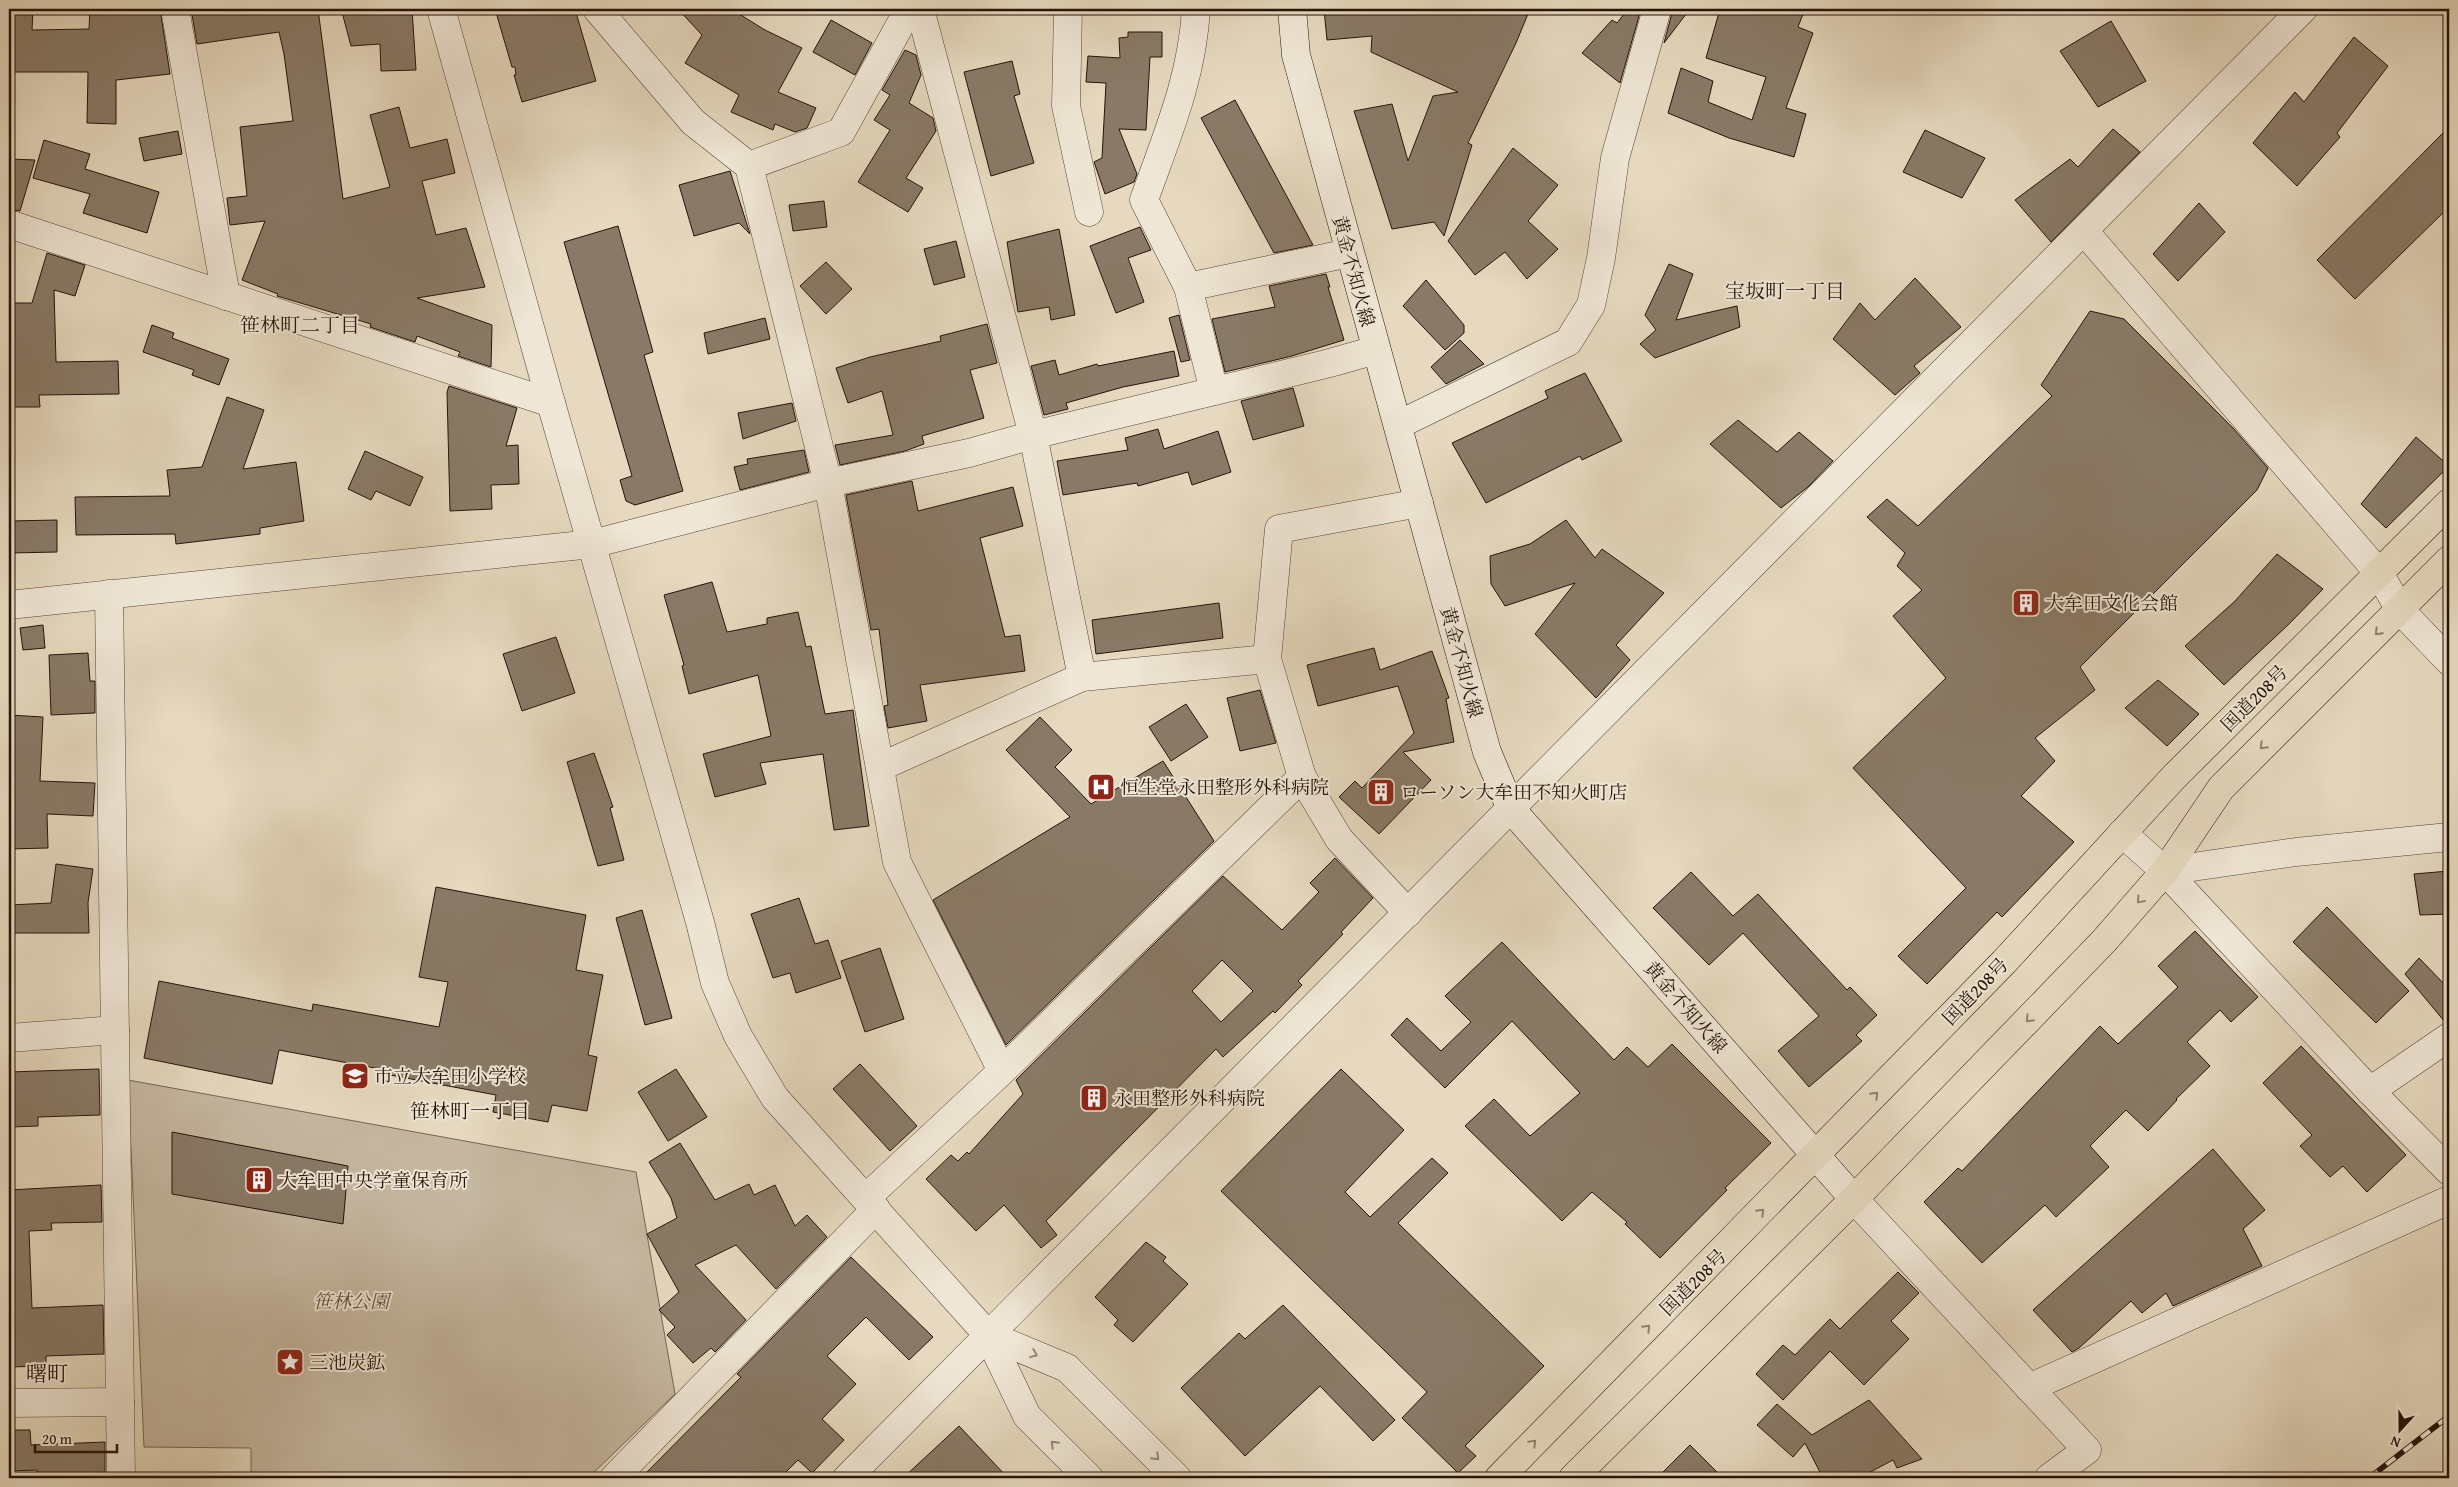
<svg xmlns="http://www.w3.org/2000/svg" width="2458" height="1487" font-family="'Gentium Book Plus','Noto Serif JP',serif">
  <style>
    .green { fill: #c5b7a0; stroke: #746554 }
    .building { fill: #897a67; stroke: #241308; fill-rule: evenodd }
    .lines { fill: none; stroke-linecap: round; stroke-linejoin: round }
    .minor-casing { stroke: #544436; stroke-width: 29 }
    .tertiary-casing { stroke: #544436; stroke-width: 29 }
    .secondary-casing { stroke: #241308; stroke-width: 29 }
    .trunk-casing { stroke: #241308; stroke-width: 29 }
    .minor { stroke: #efe6d5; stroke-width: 28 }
    .tertiary { stroke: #efe6d5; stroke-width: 28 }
    .secondary { stroke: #efe6d5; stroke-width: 28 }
    .trunk { stroke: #e6d9bf; stroke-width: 28 }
    .rail-casing { stroke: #241308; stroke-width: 5.5 }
    .rail { stroke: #efe6d5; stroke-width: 4; stroke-dasharray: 11; stroke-linecap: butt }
    .oneway { stroke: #8f806d }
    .oneway2 { stroke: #948779 }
    .labels { text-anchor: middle; stroke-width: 4; stroke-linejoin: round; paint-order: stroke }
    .street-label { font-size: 19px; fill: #241308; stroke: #efe6d5 }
    .poi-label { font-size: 19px; fill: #241308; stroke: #efe6d5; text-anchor: start }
    .park-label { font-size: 19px; font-style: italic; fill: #5c4c3d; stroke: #efe6d5 }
    .neighbourhood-label { font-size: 20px; fill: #241308; stroke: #efe6d5 }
    .quarter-label { font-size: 21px; fill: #241308; stroke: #efe6d5 }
  </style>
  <rect width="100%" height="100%" fill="#e6d9bf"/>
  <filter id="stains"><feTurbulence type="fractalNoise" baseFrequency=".004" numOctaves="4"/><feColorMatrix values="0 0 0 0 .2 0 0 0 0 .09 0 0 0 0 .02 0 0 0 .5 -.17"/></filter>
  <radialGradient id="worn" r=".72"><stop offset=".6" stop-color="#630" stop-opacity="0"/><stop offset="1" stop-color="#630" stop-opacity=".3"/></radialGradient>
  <polygon class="green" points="128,1080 636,1172 675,1394 588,1478 251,1478 251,1448 144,1447"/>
  <g class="building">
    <polygon points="9,9 33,9 32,30 89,29 90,9 160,9 170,74 116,80 116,124 87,123 88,72 9,72"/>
    <polygon points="191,9 318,9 343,199 390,187 370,115 399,107 410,148 447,139 455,173 422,181 436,235 466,228 485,287 417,298 492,325 491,367 458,356 460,352 417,336 415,342 370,327 371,324 277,296 278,294 242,280 265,221 230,225 227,198 247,196 240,127 293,121 284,54 279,32 197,44"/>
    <polygon points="412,9 416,70 381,71 380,44 351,46 342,12"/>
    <polygon points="495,9 575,9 596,81 522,102 514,75 516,75 515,67 512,67"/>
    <polygon points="678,9 731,9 765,30 802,48 778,92 816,108 807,128 795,132 775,124 773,130 731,112 739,95 685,63 702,35"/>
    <polygon points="1324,9 1530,9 1516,43 1468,143 1472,145 1444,236 1434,222 1392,229 1354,111 1392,104 1408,161 1433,96 1458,92 1371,52 1372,36 1327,40"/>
    <polygon points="1628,9 1641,9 1620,83 1582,53 1612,20 1617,23"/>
    <polygon points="1672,9 1690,9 1664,43 1672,13"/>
    <polygon points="1720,9 1805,9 1798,27 1813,33 1786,108 1806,114 1794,157 1729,138 1668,113 1681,68 1713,81 1708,102 1752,120 1766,77 1706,58"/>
    <polygon points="831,20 872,43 855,75 813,52"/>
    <polygon points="2111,21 2146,81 2098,107 2060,51"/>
    <polygon points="1128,32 1162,32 1162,57 1150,57 1146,130 1119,129 1137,174 1134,182 1105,194 1094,162 1102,158 1106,83 1086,82 1088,56 1120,58 1119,38 1128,37"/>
    <polygon points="2354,37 2388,66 2337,133 2340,137 2297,186 2253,143 2295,92 2304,102"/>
    <polygon points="905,50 916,55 921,75 909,103 933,118 936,131 906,178 923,188 908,212 858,182 890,130 874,120 890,95 882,90"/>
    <polygon points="1012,61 1020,94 1014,96 1034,163 991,176 964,72"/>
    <polygon points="1235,100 1313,245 1274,253 1201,118"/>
    <polygon points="2449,127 2449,207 2355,299 2317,260"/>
    <polygon points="2113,129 2140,152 2051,242 2015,200 2070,159 2078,167"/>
    <polygon points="1925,130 1985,158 1962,198 1903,172"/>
    <polygon points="178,131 182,154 144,161 139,138"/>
    <polygon points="44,140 90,154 85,169 159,192 147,233 83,213 90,194 33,178"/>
    <polygon points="1513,148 1558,185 1528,221 1558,249 1527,279 1505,252 1475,275 1448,241"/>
    <polygon points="9,159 35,160 20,211 9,209"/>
    <polygon points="730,171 750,234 739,223 694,236 679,185"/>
    <polygon points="824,201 827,227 793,231 789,205"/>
    <polygon points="2199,203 2225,232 2178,281 2153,254"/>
    <polygon points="618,226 653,352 644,355 683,491 635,505 626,501 620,480 632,476 564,242"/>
    <polygon points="1140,227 1151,250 1128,258 1144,302 1116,313 1090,246"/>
    <polygon points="1059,229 1075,315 1051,320 1049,307 1018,312 1007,242"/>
    <polygon points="956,241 965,277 934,285 924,249"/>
    <polygon points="47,253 85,265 75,296 54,290 56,362 118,361 119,394 39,395 40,407 9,407 9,303 32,303"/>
    <polygon points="826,262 852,289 826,314 800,286"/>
    <polygon points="1669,264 1693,274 1676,320 1737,306 1740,327 1655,358 1640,344 1656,330 1645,315"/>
    <polygon points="1326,274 1330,287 1328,287 1344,340 1292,356 1225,372 1212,319 1275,307 1269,286"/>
    <polygon points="1915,278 1961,327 1914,366 1920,373 1895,395 1833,339 1860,303 1875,320"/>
    <polygon points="1426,280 1464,325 1464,333 1445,350 1403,306"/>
    <polygon points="2090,311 2124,319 2233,428 2268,468 2257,490 2080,667 2095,690 2035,738 2055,761 2021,796 2074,842 2002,917 1997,912 1927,984 1898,956 1966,888 1853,768 1946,678 1893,616 1922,590 1897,566 1905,553 1867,517 1887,499 1918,526 2052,396 2041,385"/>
    <polygon points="1179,315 1190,360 1181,362 1169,318"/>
    <polygon points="765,318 770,339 708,354 704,333"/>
    <polygon points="987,324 997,363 970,370 984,418 922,436 924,444 905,451 840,465 835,445 893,435 882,391 848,403 836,368 870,357 941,341 940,336"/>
    <polygon points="152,325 174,333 172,338 229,359 219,385 192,375 194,370 143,352"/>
    <polygon points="1460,340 1484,364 1446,384 1431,367"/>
    <polygon points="1174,351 1179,376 1123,387 1066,403 1068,409 1044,415 1031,366 1055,360 1059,375 1097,364 1098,366"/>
    <polygon points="1585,373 1622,441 1582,460 1580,456 1486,503 1452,443 1548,398 1545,391"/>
    <polygon points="449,386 517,408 506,446 518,445 519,484 491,485 492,509 450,511 447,392"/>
    <polygon points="1293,388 1304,426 1253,440 1241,401"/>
    <polygon points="227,397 264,410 243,469 296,462 304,521 260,528 260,534 176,544 175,534 76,535 75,497 170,496 167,470 202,467"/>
    <polygon points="792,403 796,421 743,439 738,413"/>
    <polygon points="1738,420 1777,452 1799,432 1833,461 1808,487 1781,508 1710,444"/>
    <polygon points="1158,429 1164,449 1218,431 1231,472 1192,485 1188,472 1138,486 1137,483 1063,495 1057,461 1128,450 1125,438"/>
    <polygon points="2416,437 2449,466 2386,528 2361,504"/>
    <polygon points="804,450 809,472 740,490 734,467 748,464 747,459"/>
    <polygon points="365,451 423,477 410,506 376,491 371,500 348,489"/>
    <polygon points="912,481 918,511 1013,487 1023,526 980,538 1005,637 1020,635 1025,671 920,685 927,721 888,728 884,706 888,705 879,629 871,630 846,495"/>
    <polygon points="57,520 57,552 9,553 9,521"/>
    <polygon points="1566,520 1595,558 1602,549 1664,593 1616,645 1630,660 1596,698 1535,634 1575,583 1505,606 1491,584 1490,556 1530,544"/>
    <polygon points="2277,554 2323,589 2289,624 2224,685 2185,646 2235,601"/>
    <polygon points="712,582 727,632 767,624 767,618 798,612 806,647 811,646 825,714 853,710 869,826 834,830 823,754 760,763 766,784 715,797 703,754 771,736 758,675 689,694 682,666 684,665 664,595"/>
    <polygon points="1219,603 1223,638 1096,654 1092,620"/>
    <polygon points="43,625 45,648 23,650 20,628"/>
    <polygon points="556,637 575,693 522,711 503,654"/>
    <polygon points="1374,648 1380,670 1432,651 1449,698 1446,699 1454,742 1403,752 1431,780 1379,834 1339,797 1355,781 1362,788 1414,733 1398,686 1318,706 1307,665"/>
    <polygon points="88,653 90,681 95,681 95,713 51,715 49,655"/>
    <polygon points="2158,680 2199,714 2167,746 2125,708"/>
    <polygon points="1260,690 1276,743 1240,751 1227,698"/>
    <polygon points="1186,704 1208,737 1171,761 1149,727"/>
    <polygon points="9,715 43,717 40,781 95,783 93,816 47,814 48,848 9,849"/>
    <polygon points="1040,717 1072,750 1055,767 1091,804 1163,761 1214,841 1006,1045 933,900 1070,817 1006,750"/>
    <polygon points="594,753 613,807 610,808 624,860 598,866 567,762"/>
    <path d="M1335 858 1373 898 1341 932 1343 934 1298 981 1302 985 1275 1013 1273 1011 1223 1057 1216 1049 1046 1221 1057 1235 1041 1248 1004 1205 976 1231 926 1179 951 1155 958 1161 967 1152 969 1154 1023 1094 1016 1080 1223 876 1282 930 1319 892 1310 883ZM1222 960 1253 991 1221 1022 1192 991Z"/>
    <polygon points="56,864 93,869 88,903 89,933 9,933 9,905 51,903"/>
    <polygon points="2449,871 2449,914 2420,915 2414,874"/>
    <polygon points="1691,872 1733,916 1758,894 1847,990 1850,987 1877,1015 1856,1035 1862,1041 1809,1087 1778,1051 1819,1016 1743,933 1709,965 1653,908"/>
    <polygon points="436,887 586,915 576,970 603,975 588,1055 597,1057 587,1111 552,1105 548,1122 493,1112 496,1095 390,1075 391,1071 279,1050 272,1084 144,1058 159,981 312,1011 313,1004 439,1027 448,982 419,977"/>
    <polygon points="799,898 815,944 828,940 841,978 796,993 790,973 773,978 751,914"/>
    <polygon points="2327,907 2409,991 2376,1023 2293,942"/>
    <polygon points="642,910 672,1018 645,1025 616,918"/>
    <polygon points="2195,931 2258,997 2231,1022 2220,1010 2187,1042 2210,1066 2176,1099 2177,1100 2148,1131 2126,1110 2090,1146 2109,1167 2056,1217 2045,1205 1982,1263 1924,1202 1958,1168 1962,1171 2100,1026 2118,1044 2178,987 2158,966"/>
    <polygon points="1502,942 1614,1060 1627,1047 1648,1067 1672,1044 1771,1143 1725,1188 1727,1190 1660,1258 1625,1224 1627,1222 1592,1192 1562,1221 1465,1126 1494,1099 1530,1136 1580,1093 1512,1021 1445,1088 1391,1035 1407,1018 1441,1051 1471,1022 1445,996"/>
    <polygon points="880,948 904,1019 865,1032 841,961"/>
    <polygon points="2419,958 2449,989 2449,1022 2445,1022 2405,974"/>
    <polygon points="2301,1046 2406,1155 2367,1192 2343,1166 2330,1177 2300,1146 2312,1135 2263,1083"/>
    <polygon points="860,1064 917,1126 890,1151 833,1089"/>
    <polygon points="99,1069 100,1115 38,1117 38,1126 10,1127 9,1072"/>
    <polygon points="676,1069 707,1117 668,1141 638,1092"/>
    <polygon points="1341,1069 1404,1130 1345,1192 1370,1217 1432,1158 1448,1173 1398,1223 1544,1366 1465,1446 1476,1456 1458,1473 1402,1418 1427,1392 1221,1191"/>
    <polygon points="172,1132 348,1166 343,1224 172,1194"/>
    <polygon points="680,1143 715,1200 749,1184 754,1195 775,1185 795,1226 807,1215 827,1237 776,1289 736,1245 695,1265 746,1320 715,1352 711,1348 693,1363 667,1335 675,1327 659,1310 679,1292 647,1234 677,1218 671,1198 649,1162"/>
    <polygon points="2213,1149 2265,1210 2243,1229 2262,1266 2173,1306 2166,1293 2142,1313 2131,1301 2079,1348 2072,1352 2033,1310"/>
    <polygon points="101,1185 102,1222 51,1223 52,1230 29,1231 32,1308 103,1305 104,1354 46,1356 46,1366 9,1367 9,1190"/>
    <polygon points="1146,1242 1166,1257 1163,1261 1188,1284 1133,1342 1114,1325 1118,1320 1095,1297"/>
    <polygon points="851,1257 933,1337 909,1360 866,1317 827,1356 856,1384 822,1419 844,1440 812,1473 798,1460 780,1478 641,1478 741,1377 737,1374"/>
    <polygon points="1898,1272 1919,1293 1891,1321 1909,1339 1864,1385 1830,1351 1783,1400 1756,1374 1783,1345 1795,1355 1830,1319 1840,1329"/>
    <polygon points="1283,1305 1395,1420 1373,1441 1320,1386 1245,1456 1181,1388 1239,1333 1245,1339"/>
    <polygon points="1869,1400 1922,1459 1897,1468 1893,1460 1859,1478 1823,1478 1805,1443 1793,1457 1757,1425 1777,1404 1812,1435"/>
    <polygon points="959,1426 1008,1478 903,1478"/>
    <polygon points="9,1430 30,1430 31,1445 105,1442 105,1475 37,1477 37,1470 9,1471"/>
    <polygon points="1690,1445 1723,1478 1657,1478"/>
  </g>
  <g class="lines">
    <defs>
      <g id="minor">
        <polyline points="175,9 226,296"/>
        <polyline points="597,9 693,122 749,166 828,483 897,862 1002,1071 866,1198"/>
        <polyline points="920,9 1033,435 1082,677"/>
        <polyline points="1068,9 1066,106 1089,212"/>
        <path d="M1196 9C1192 79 1167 135 1144 200L1188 287 1214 391"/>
        <polyline points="749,166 841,132 909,9"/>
        <polyline points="9,224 551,403"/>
        <polyline points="2084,231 2379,573 2400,610 2449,661"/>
        <polyline points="1188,287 1349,253"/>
        <polyline points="1398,425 1568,342 1591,305 1601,258 1615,158 1657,9"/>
        <polyline points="109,594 121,1478"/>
        <polyline points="9,605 592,544 828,483 969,453 1033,435 1326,364 1376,350"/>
        <polyline points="880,767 1082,677 1267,659"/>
        <polyline points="2122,833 2165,871 2370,1091 2449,1171"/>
        <polyline points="2165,871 2296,852 2449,837"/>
        <polyline points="1408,913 1339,839 1302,777 1267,659 1279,529 1419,503"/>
        <polyline points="9,1038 115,1030"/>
        <polyline points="1002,1071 1302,777"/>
        <polyline points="2370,1091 2449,1037"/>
        <polyline points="1854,1199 2087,1450 2049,1478"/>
        <polyline points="2029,1388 2449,1200"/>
        <polyline points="9,1403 120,1402"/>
        <polyline points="614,1478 876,1209"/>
        <polyline points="847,1478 2303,9"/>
      </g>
      <g id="tertiary">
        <polyline points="441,9 551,403 700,922 715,983 738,1036 775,1098 988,1335 1027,1416 1089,1478"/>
        <polyline points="988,1335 1067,1368 1177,1478"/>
      </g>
      <polyline id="secondary" points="1292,9 1296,55 1487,752 1511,809 1854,1199"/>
      <g id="trunk">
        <polyline points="1499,1478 2004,962 2174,777 2449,503"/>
        <polyline points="1573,1478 1854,1199 2104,941 2165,871 2221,788 2449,560"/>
      </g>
    </defs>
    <use href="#minor" class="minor-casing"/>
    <use href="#tertiary" class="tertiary-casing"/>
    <use href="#secondary" class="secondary-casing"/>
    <use href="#trunk" class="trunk-casing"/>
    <use href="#minor" class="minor"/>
    <use href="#tertiary" class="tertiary"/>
    <use href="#secondary" class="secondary"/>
    <use href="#trunk" class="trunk"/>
    <defs>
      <polyline id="rail" points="2369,1478 2449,1416"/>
    </defs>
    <use href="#rail" class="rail-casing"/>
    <use href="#rail" class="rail"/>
  </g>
  <defs><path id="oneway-chevron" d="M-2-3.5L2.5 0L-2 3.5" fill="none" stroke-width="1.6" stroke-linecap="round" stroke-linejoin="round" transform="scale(1.25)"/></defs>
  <g class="oneway">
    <use href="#oneway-chevron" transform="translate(2378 632) rotate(135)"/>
    <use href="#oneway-chevron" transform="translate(2263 746) rotate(135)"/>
    <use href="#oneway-chevron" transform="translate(2140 900) rotate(131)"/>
    <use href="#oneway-chevron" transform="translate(2029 1019) rotate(134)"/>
    <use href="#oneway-chevron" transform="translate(1875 1095) rotate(-46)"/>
    <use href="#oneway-chevron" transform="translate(1761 1212) rotate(-45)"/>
    <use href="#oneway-chevron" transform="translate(1647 1328) rotate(-45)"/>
    <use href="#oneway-chevron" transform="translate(1533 1443) rotate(-45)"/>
  </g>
  <g class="oneway2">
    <use href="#oneway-chevron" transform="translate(1034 1354) rotate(22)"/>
    <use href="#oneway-chevron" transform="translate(1054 1444) rotate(-135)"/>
    <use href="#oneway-chevron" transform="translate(1156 1457) rotate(45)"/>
  </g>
  <defs>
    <symbol id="building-square" viewBox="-11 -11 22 22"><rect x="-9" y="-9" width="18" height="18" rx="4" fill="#8f2418" stroke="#efe6d5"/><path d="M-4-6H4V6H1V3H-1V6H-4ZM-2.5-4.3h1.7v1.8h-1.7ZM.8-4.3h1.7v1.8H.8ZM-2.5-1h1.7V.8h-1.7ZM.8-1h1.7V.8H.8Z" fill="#fff"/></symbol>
    <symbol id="hospital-square" viewBox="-11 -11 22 22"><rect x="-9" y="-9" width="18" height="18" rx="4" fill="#8f2418" stroke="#efe6d5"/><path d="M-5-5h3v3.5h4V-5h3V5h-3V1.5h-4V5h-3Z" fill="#fff"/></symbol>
    <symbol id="school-square" viewBox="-11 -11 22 22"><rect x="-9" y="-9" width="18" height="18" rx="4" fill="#8f2418" stroke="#efe6d5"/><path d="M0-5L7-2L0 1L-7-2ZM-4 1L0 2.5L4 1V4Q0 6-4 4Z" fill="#fff"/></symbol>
    <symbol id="sight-square" viewBox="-11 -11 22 22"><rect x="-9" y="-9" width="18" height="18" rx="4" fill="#8f2418" stroke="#efe6d5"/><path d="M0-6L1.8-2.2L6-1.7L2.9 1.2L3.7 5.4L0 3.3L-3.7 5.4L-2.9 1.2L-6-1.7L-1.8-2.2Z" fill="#fff"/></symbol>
  </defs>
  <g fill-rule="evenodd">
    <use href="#building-square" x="2010" y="587" width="32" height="32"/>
    <use href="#hospital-square" x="1085" y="771" width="32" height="32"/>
    <use href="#building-square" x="1365" y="776" width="32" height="32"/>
    <use href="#school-square" x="339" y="1060" width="32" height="32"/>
    <use href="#building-square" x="1078" y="1082" width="32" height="32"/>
    <use href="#building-square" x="243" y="1164" width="32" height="32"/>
    <use href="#sight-square" x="274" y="1346" width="32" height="32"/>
  </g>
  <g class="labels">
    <g class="street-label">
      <text transform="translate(1354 271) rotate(75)" y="7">黄金不知火線</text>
      <text transform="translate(1462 662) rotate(75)" y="7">黄金不知火線</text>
      <text transform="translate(2254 698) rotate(-45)" y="7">国道208号</text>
      <text transform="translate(1975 991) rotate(-46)" y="7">国道208号</text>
      <text transform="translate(1686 1007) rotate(49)" y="7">黄金不知火線</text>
      <text transform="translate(1693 1282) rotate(-45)" y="7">国道208号</text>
    </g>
    <g class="poi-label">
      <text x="2045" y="610">大牟田文化会館</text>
      <text x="1120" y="794">恒生堂永田整形外科病院</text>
      <text x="1400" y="799">ローソン大牟田不知火町店</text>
      <text x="374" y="1083">市立大牟田小学校</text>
      <text x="1113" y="1105">永田整形外科病院</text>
      <text x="278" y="1187">大牟田中央学童保育所</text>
      <text x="309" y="1369">三池炭鉱</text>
    </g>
    <g class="park-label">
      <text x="351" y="1308">笹林公園</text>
    </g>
    <g class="neighbourhood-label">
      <text x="1785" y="298">宝坂町一丁目</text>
      <text x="300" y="332">笹林町二丁目</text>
      <text x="470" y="1118">笹林町一丁目</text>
    </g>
    <g class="quarter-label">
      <text x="47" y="1381">曙町</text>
    </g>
  </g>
  <rect width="2458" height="1487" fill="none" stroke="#e6d9bf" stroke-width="30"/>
  <rect x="10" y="10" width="2438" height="1467" fill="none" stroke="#241308" stroke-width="2.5"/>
  <rect x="15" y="15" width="2428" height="1457" fill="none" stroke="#241308"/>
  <g transform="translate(2400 1430) rotate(201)" stroke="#efe6d5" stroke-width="4" paint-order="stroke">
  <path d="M0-4L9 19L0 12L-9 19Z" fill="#241308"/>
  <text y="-8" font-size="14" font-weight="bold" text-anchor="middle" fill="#241308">N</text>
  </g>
  <path d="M35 1444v8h82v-8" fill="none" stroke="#241308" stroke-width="2.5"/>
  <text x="42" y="1444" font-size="15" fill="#241308" stroke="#efe6d5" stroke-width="4" paint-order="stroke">20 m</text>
  <rect width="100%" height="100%" filter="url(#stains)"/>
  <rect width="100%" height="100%" fill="url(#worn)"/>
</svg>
